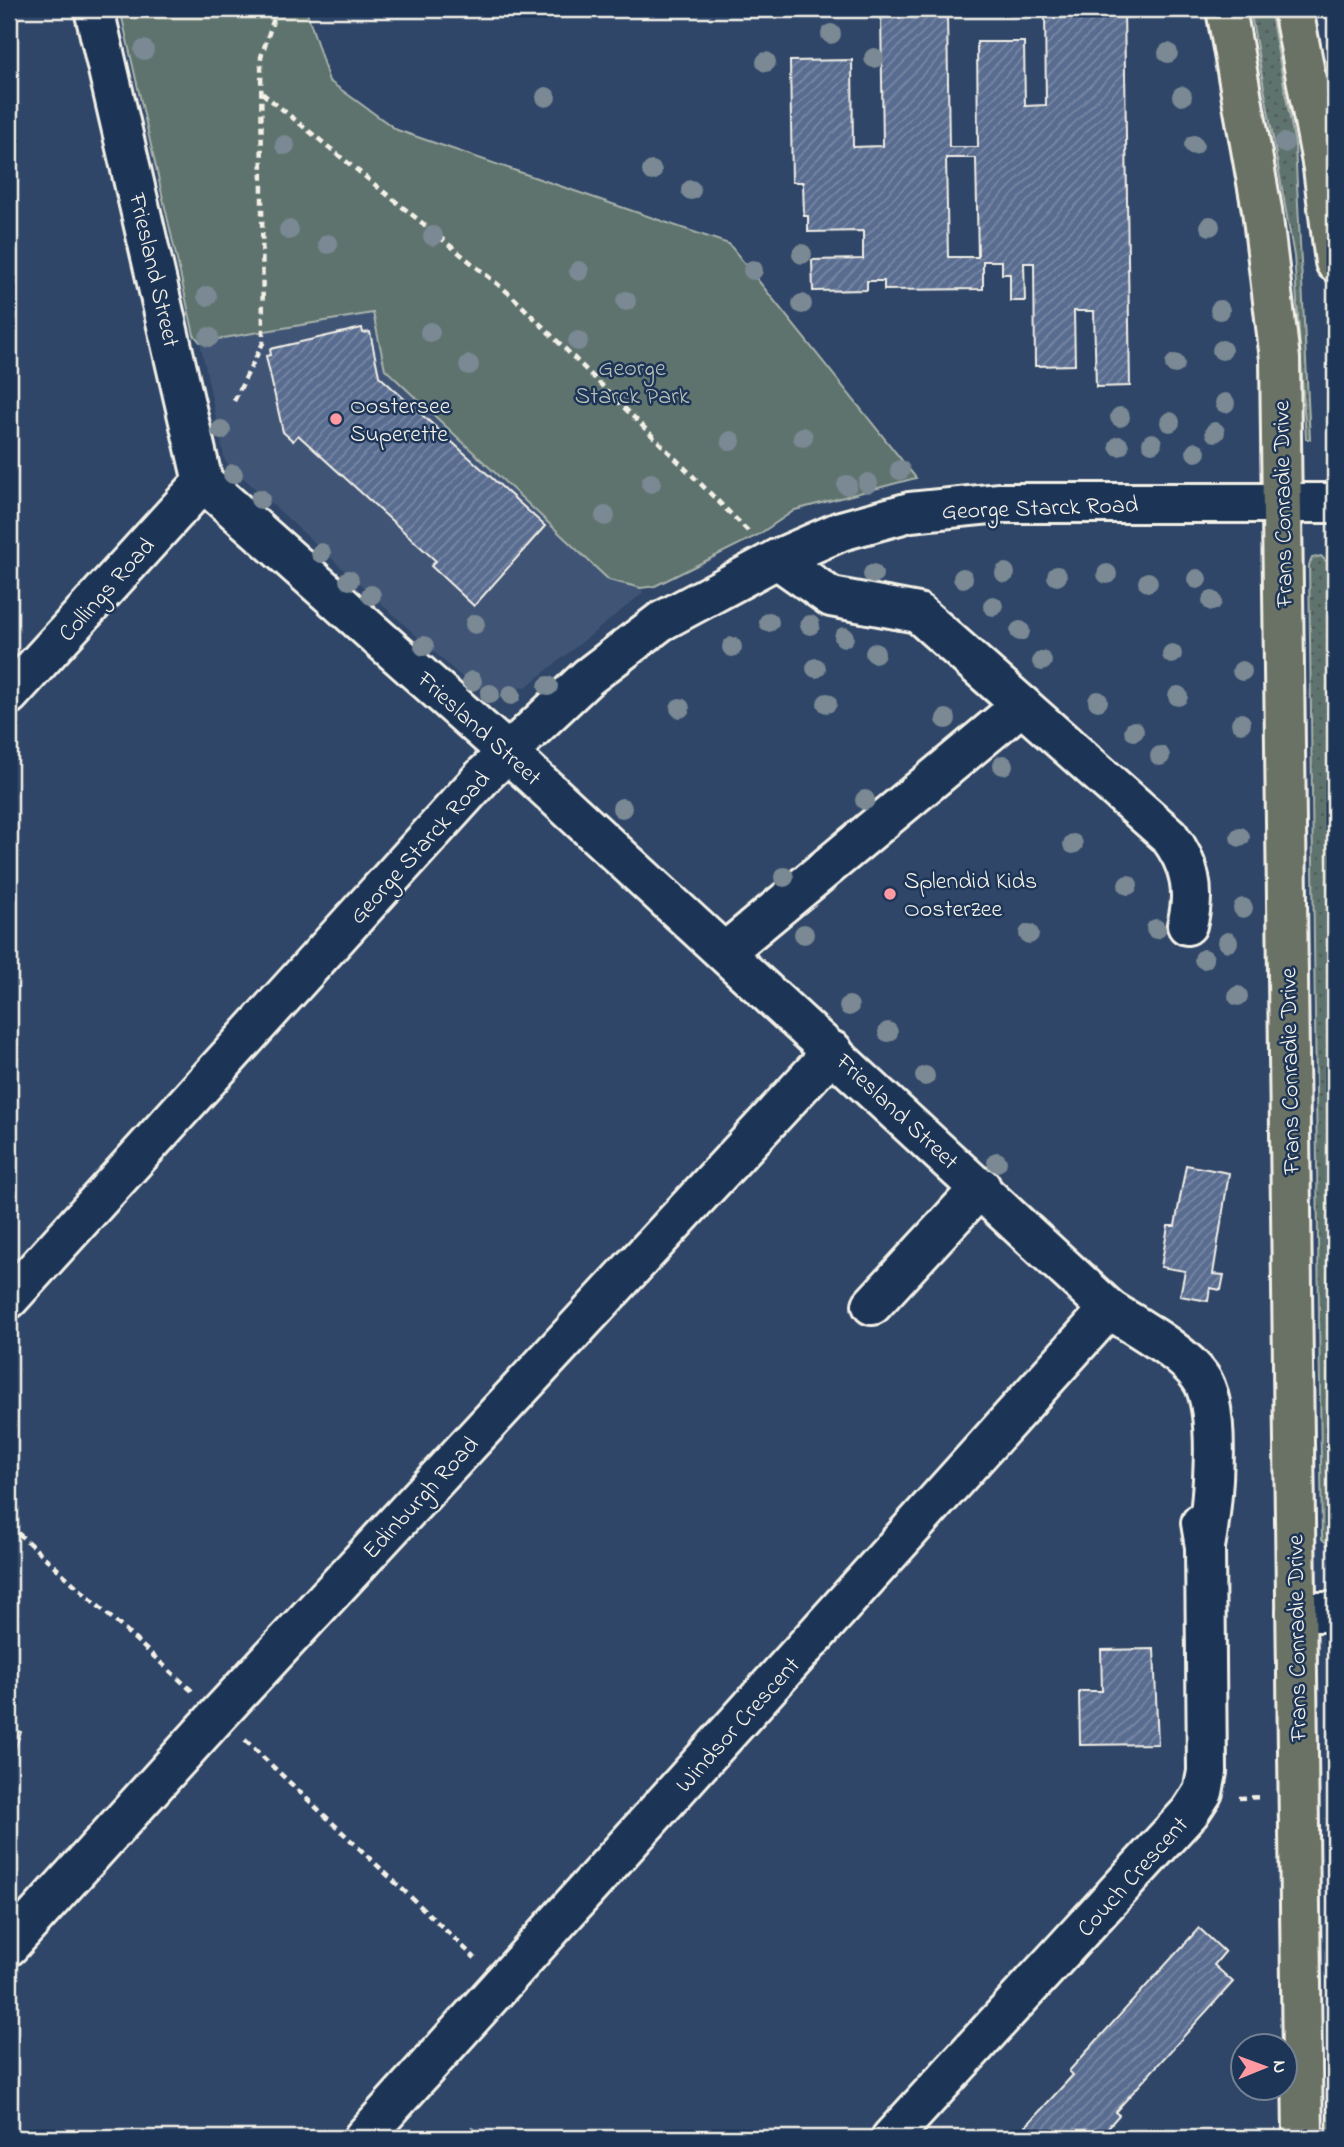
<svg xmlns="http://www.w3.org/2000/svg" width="1344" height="2147" font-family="'Indie Flower',sans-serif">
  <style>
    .built { fill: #405476 }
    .grass { fill: url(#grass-dots); stroke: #a9b2ab; stroke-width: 2 }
    .park { fill: #5e736e; stroke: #a9b2ab; stroke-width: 2 }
    .building { fill: url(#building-hatch); stroke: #f4f1e8; stroke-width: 2; fill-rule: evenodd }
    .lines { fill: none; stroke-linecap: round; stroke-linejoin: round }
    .minor-casing { stroke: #f4f1e8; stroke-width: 44 }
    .major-casing { stroke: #f4f1e8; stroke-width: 44 }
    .path { stroke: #f4f1e8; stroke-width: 4.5; stroke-dasharray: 7 5; stroke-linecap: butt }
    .minor { stroke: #1d3557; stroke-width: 38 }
    .major { stroke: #6a7165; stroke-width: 38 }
    .tree { fill: #7a8993 }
    .poi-dot { fill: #ff9aa2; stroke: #1d3557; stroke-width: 2.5 }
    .labels { text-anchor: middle; stroke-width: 5; stroke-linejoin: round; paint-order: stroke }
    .street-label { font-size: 24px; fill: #f4f1e8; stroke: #1d3557 }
    .park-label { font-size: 24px; fill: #b8bfb7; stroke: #1d3557 }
    .poi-label { font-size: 24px; fill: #f4f1e8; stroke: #1d3557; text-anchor: start }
  </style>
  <defs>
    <pattern id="grass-dots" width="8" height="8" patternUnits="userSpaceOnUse" patternTransform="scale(1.75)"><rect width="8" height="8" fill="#5e736e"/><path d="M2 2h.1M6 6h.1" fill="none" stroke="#525b58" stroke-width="1.8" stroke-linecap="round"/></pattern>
    <pattern id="building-hatch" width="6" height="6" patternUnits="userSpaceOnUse" patternTransform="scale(1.75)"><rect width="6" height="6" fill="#596c90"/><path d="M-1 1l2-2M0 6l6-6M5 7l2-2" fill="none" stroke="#7a89a5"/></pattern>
  </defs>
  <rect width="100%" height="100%" fill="#2f4668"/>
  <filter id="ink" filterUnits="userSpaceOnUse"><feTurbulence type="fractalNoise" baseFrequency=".0143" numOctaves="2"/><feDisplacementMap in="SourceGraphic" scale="14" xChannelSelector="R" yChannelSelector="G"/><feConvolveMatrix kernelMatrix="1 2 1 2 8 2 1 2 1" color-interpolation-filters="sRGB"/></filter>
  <g filter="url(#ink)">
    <polygon class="built" points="373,313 596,567 609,580 641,588 643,593 526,687 490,692 467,682 225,461 200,342"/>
    <g class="grass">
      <polygon points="1250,9 1270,9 1295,145 1310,439 1306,439 1294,256"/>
      <polygon points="1321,556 1327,562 1329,602 1335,1163 1335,1543 1330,1546 1322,1539 1309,565 1312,558"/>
      <polygon points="1335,1989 1335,2138 1327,2138 1327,2091"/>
    </g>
    <polygon class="park" points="120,9 306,9 329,81 397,130 729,244 916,478 795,510 758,535 655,586 641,588 609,580 385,369 373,313 200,342 194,335"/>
    <g class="building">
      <path d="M1045 9H1124L1130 386 1096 387 1094 311H1074L1075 365 1035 366 1034 263H1024L1025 301H1010V274H1002V261H983V289L884 290V281H867V290L813 291 812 260 863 259V231L808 232V216H804L803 182H792L790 61 852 60 853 147 883 146 881 14H947L949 147H978L977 42H1024L1025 106 1046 105ZM946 158H976L978 257H948Z"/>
      <polygon points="362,328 363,333 370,332 379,376 545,526 474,606 431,566 436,561 298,435 293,441 283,432 266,356 271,355 270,349"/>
      <polygon points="1186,1165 1229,1173 1213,1274 1224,1275 1221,1290 1210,1288 1208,1301 1180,1296 1185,1271 1161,1267 1168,1226 1175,1226"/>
      <polygon points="1154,1649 1158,1744 1080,1745 1079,1691 1102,1691 1101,1650"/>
      <polygon points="9,1728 21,1732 9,1765"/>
      <polygon points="1199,1928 1225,1952 1214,1965 1233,1982 1115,2112 1119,2115 1099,2138 1015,2138 1073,2075 1069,2071"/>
      <polygon points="472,2128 483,2138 463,2138"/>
    </g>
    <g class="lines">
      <defs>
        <g id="minor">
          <path d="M94 9 203 482 507 752 1109 1309C1136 1327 1182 1351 1200 1377 1223 1407 1212 1510 1205 1547"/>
          <path d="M777 559 831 597 918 613 1169 836C1190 864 1196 891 1187 925"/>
          <polyline points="9,695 203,482"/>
          <polyline points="725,952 1022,705"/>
          <polyline points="9,1299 486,773 588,677 660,622 777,559 841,531 910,512 1000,503 1335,503"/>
          <polyline points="872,1305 981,1187"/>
          <polyline points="1296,1612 1335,1612"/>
          <polyline points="9,1946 218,1715 833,1051"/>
          <polyline points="363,2138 1109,1309"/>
          <polyline points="891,2138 1190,1812 1203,1792 1207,1772 1205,1547 1201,1523"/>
        </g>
        <g id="major">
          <polyline points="1226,9 1262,210 1280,359 1303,2138"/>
          <polyline points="1293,9 1323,168 1335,262"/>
        </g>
      </defs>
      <use href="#minor" class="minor-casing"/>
      <use href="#major" class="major-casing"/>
      <g class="path">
        <polyline points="262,93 511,295 749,532"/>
        <polyline points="234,401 263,343 261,57 277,9"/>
        <polyline points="9,1525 192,1691"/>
        <polyline points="245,1740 475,1958"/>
        <polyline points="1239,1798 1261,1797"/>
      </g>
      <use href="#minor" class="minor"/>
      <use href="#major" class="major"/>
    </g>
    <g class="tree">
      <circle cx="831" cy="34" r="10"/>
      <circle cx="144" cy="50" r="10"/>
      <circle cx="1168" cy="53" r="10"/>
      <circle cx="874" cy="58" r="10"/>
      <circle cx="766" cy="62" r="10"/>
      <circle cx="1182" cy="96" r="10"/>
      <circle cx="546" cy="97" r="10"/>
      <circle cx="1284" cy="143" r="10"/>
      <circle cx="285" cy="145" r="10"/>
      <circle cx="1194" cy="145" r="10"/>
      <circle cx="652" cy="171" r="10"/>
      <circle cx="691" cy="190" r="10"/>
      <circle cx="1210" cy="226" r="10"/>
      <circle cx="289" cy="230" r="10"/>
      <circle cx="433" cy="236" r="10"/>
      <circle cx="328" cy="244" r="10"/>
      <circle cx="802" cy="254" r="10"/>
      <circle cx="753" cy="270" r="10"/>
      <circle cx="579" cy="271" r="10"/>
      <circle cx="207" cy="296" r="10"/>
      <circle cx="626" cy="301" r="10"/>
      <circle cx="802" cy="304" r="10"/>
      <circle cx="1220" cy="310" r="10"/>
      <circle cx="430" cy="332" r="10"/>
      <circle cx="209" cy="337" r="10"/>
      <circle cx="578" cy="341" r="10"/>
      <circle cx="1222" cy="350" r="10"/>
      <circle cx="1175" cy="364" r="10"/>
      <circle cx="469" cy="365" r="10"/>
      <circle cx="1225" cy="403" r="10"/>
      <circle cx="1120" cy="417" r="10"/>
      <circle cx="1170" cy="422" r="10"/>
      <circle cx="221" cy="430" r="10"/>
      <circle cx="1215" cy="432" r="10"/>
      <circle cx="803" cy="437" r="10"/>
      <circle cx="731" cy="441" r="10"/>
      <circle cx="1152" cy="443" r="10"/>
      <circle cx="1119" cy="446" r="10"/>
      <circle cx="1196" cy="452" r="10"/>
      <circle cx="900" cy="470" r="10"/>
      <circle cx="233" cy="474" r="10"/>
      <circle cx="651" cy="483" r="10"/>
      <circle cx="868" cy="483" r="10"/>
      <circle cx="847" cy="485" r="10"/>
      <circle cx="260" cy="499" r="10"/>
      <circle cx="605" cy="516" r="10"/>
      <circle cx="321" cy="553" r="10"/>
      <circle cx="1005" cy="573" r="10"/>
      <circle cx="873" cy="574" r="10"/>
      <circle cx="1107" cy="574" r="10"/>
      <circle cx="1057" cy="576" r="10"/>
      <circle cx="963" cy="578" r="10"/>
      <circle cx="1197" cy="579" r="10"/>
      <circle cx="349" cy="580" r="10"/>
      <circle cx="1148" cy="582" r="10"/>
      <circle cx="371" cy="595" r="10"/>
      <circle cx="1212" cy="601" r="10"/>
      <circle cx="993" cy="606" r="10"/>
      <circle cx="769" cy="622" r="10"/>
      <circle cx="475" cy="624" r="10"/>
      <circle cx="810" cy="625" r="10"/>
      <circle cx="1020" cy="631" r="10"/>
      <circle cx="844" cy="637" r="10"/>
      <circle cx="424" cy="646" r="10"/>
      <circle cx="732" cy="647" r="10"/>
      <circle cx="875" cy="653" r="10"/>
      <circle cx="1172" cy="654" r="10"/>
      <circle cx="1042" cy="661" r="10"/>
      <circle cx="816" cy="668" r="10"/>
      <circle cx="1242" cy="671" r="10"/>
      <circle cx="472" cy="681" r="10"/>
      <circle cx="548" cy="686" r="10"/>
      <circle cx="490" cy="694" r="10"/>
      <circle cx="511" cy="695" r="10"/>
      <circle cx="1178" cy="696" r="10"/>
      <circle cx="1098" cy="701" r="10"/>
      <circle cx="827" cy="703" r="10"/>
      <circle cx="680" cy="708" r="10"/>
      <circle cx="946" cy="719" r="10"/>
      <circle cx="1241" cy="723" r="10"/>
      <circle cx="1134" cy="731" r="10"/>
      <circle cx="1160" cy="756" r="10"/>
      <circle cx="1003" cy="765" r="10"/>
      <circle cx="865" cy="800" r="10"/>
      <circle cx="622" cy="808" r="10"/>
      <circle cx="1240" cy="837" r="10"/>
      <circle cx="1073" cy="844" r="10"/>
      <circle cx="784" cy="877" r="10"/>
      <circle cx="1128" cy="885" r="10"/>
      <circle cx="1243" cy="908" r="10"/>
      <circle cx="1156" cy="929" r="10"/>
      <circle cx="804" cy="934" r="10"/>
      <circle cx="1029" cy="934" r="10"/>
      <circle cx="1228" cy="942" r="10"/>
      <circle cx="1204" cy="959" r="10"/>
      <circle cx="1238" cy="996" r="10"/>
      <circle cx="849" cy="1006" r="10"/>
      <circle cx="888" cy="1032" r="10"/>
      <circle cx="925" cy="1076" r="10"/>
      <circle cx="997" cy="1162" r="10"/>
    </g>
  </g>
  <g class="poi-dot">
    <circle cx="336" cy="419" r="7"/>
    <circle cx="890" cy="894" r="7"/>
  </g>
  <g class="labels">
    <g class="street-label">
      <text transform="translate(155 270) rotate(77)" y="8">Friesland Street</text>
      <text transform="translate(1282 504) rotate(-91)" y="8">Frans Conradie Drive</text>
      <text transform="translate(1040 507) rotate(-2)" y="8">George Starck Road</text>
      <text transform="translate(106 589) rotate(-48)" y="8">Collings Road</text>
      <text transform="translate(480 728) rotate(42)" y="8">Friesland Street</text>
      <text transform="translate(419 847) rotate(-48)" y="8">George Starck Road</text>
      <text transform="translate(1289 1071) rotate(-91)" y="8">Frans Conradie Drive</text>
      <text transform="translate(898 1111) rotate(43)" y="8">Friesland Street</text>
      <text transform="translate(420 1497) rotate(-47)" y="8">Edinburgh Road</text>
      <text transform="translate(1296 1638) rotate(-91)" y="8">Frans Conradie Drive</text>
      <text transform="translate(737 1724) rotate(-48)" y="8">Windsor Crescent</text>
      <text transform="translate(1132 1876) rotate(-48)" y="8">Couch Crescent</text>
    </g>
    <g class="park-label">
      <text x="632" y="375">George<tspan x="632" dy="28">Starck Park</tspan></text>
    </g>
    <g class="poi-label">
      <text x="350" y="413">Oostersee<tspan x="350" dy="28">Superette</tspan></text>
      <text x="904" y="888">Splendid Kids<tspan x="904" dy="28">Oosterzee</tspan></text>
    </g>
  </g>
  <rect width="1344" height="2147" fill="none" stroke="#1d3557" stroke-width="35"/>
  <rect x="18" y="18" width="1309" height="2112" fill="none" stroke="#f4f1e8" stroke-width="2.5" filter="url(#ink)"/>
  <g transform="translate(1264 2067) rotate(89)"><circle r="33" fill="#1d3557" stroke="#738091" stroke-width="2"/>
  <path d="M0-5L12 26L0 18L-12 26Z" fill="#ff9aa2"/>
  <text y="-10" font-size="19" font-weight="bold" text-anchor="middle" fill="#f4f1e8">N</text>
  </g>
</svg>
